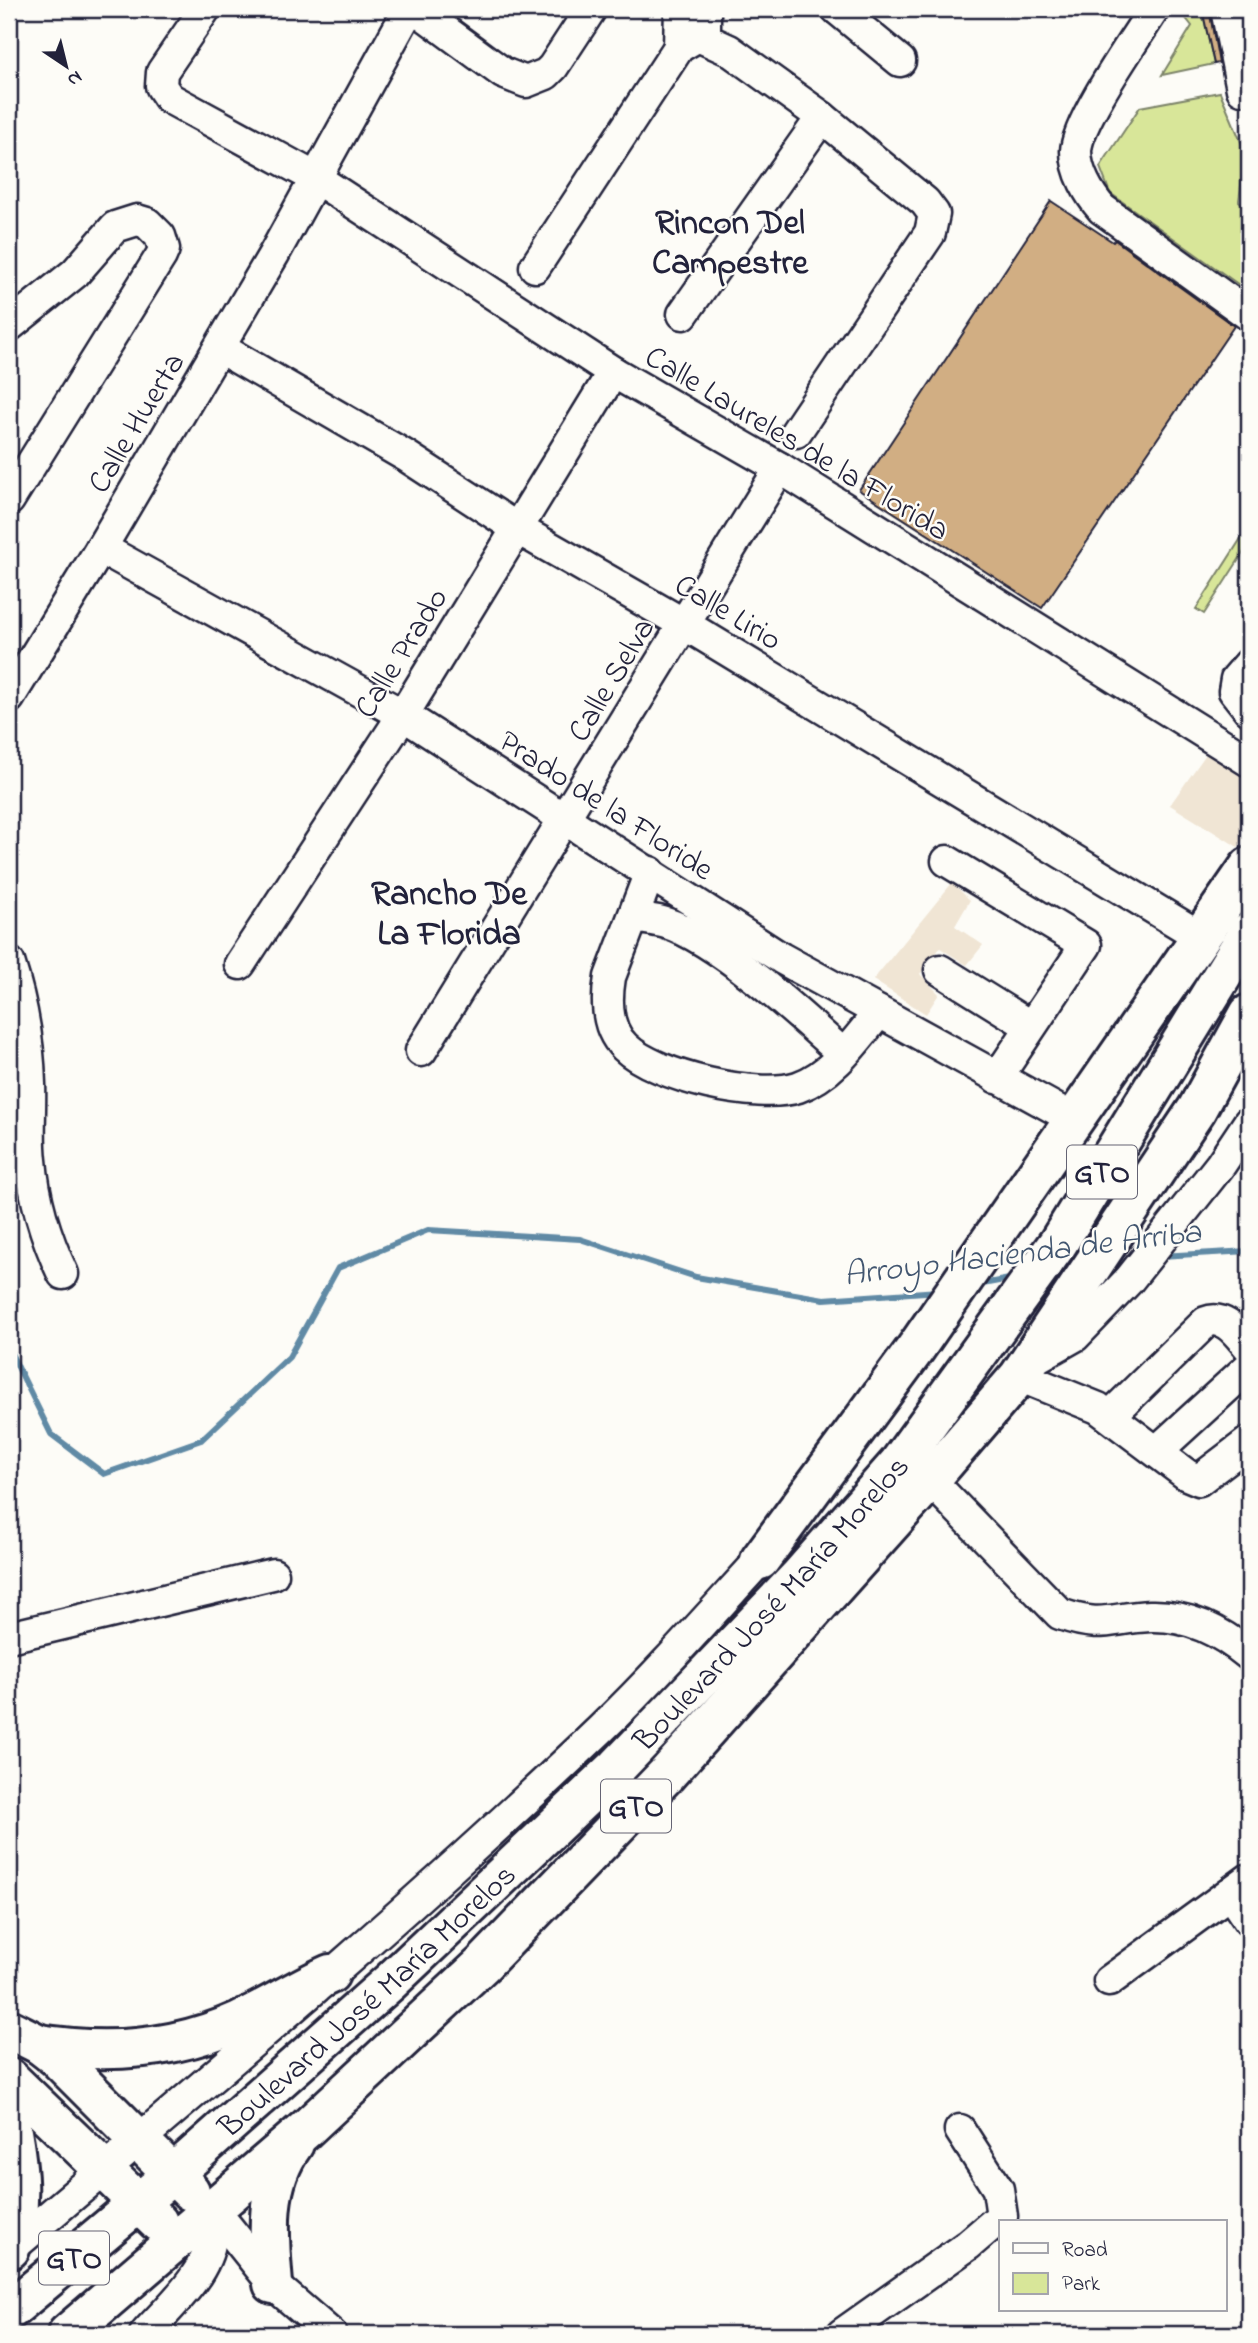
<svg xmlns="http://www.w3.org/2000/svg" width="1258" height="2343" font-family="'Indie Flower',sans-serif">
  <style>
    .built { fill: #f0e5d4 }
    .green { fill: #d8e699; stroke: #7d846a; stroke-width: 2 }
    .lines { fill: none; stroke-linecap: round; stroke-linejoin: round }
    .stream { stroke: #618aa5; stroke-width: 6 }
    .building { fill: #d1ae83; stroke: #22223b; stroke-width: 2 }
    .minor-casing { stroke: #22223b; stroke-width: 35 }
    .major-casing { stroke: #22223b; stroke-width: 44 }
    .minor { stroke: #fdfcf7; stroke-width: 30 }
    .major { stroke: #fdfcf7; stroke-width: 38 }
    .labels { text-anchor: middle; stroke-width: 5; stroke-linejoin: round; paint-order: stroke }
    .shield { fill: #fdfcf7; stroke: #646373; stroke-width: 2 }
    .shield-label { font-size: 30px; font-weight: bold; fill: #22223b }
    .street-label { font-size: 32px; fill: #22223b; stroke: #fdfcf7 }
    .water-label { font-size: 33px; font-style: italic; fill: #425670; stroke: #fdfcf7 }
    .quarter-label { font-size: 35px; font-weight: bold; fill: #22223b; stroke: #fdfcf7 }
  </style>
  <rect width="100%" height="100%" fill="#fdfcf7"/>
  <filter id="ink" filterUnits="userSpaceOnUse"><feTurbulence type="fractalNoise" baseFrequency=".0143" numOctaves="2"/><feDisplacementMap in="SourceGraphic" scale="14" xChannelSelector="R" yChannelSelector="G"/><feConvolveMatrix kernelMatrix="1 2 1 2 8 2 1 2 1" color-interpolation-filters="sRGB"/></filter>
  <g filter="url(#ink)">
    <g class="built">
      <polygon points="1211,747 1249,772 1249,832 1238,847 1170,805"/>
      <polygon points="952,883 970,900 955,926 983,945 967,965 940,948 920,974 939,994 926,1014 873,980"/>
    </g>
    <g class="green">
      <polygon points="1184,9 1202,9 1214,64 1162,75 1192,26 1181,12"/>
      <polygon points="1220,92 1242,144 1243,170 1239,201 1249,209 1249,292 1110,193 1100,167 1140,107"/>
      <polygon points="1249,526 1249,544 1204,614 1196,609"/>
    </g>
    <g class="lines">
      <g class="stream">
        <polyline points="1160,1256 1249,1251"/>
        <polyline points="977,1285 1015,1278"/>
        <polyline points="9,1349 51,1434 104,1474 201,1440 289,1357 338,1268 428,1230 580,1239 696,1277 824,1299 939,1291"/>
      </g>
    </g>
    <g class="building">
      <polygon points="1202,9 1209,9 1219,63 1214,64"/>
      <polygon points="1051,201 1113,242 1115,240 1234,326 1042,608 859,490"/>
    </g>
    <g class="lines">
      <defs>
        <g id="minor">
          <polyline points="205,9 162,72 161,86 169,98 314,177 613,372 780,468 1249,761"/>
          <polyline points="416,9 503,73 526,82 546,74 553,67 591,9"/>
          <polyline points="837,9 900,61"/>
          <path d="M1154 9C1136 38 1077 121 1076 151 1076 172 1089 194 1102 209L1249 315"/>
          <polyline points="1226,9 1242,89"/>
          <polyline points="705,37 705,9"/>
          <polyline points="679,47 680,9"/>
          <polyline points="535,267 679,47 698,36 729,50 822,117 925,202 934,214 930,233 796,432"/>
          <polyline points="683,314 822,117"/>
          <polyline points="9,326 75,273 115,227 137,220 147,223 160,236 164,249 161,256 9,500"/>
          <polyline points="220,348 406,456 518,529 684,624 1201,937"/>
          <polyline points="101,548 403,715 781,958 1074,1119"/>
          <polyline points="1249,664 1236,679 1234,691 1249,710"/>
          <polyline points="9,698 101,548 274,254 409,9"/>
          <polyline points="947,861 1086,945 997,1078"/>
          <path d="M650 872 610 977C606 1001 606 1029 625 1047 656 1077 758 1100 798 1087 833 1075 857 1039 879 1012"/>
          <path d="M635 917C645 919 656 920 666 923 719 940 801 1016 843 1054"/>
          <path d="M9 962C22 1002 29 1043 30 1084 31 1109 28 1135 31 1160 34 1199 46 1238 63 1274"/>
          <polyline points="240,964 403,715 613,372"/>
          <polyline points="940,970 1030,1026"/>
          <polyline points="421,1051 780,468"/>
          <polyline points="1029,1362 1075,1336 1129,1280 1221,1164 1249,1122"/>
          <polyline points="1019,1376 1098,1408 1187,1475 1199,1480 1249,1442"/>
          <path d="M1110 1416 1206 1322C1225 1314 1238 1335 1249 1347"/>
          <polyline points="1157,1451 1249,1367"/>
          <path d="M930 1480 1060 1614C1103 1629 1110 1618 1150 1616 1189 1615 1220 1631 1249 1655"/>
          <polyline points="9,1637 273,1574"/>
          <polyline points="1230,1893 1249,1921"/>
          <polyline points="1109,1981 1249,1879"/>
          <polyline points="209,2210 225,2224 273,2284 331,2334"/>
          <path d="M9 2250C209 2080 411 1911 601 1729 656 1676 708 1617 760 1560"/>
          <path d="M145 2334C168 2308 207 2275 211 2238 211 2229 209 2219 209 2210"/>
          <polyline points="842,2334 968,2245 1002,2216 998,2189 960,2130"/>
        </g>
        <g id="major">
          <polyline points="760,1560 916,1348 1249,867"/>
          <polyline points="9,2029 39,2044 57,2058 190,2191"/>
          <path d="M39 2044C108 2055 175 2050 239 2021 271 2006 299 1988 330 1974"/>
          <polyline points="9,2078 158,2222"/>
          <path d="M9 2116C18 2162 24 2203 10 2249"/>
          <path d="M273 2284C269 2235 263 2186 294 2144"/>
          <path id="s1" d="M9 2311 173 2174 390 1982 617 1767 798 1578 899 1463 1058 1243 1249 932"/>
          <polyline points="67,2334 306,2129 483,1964 666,1775 930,1480 1019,1376 1197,1109 1249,1014"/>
        </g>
      </defs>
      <use href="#minor" class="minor-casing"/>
      <use href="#major" class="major-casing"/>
      <use href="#minor" class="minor"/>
      <use href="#major" class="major"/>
    </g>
  </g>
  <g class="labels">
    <g class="shield">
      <rect x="1067" y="1145.5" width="70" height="53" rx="5"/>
      <rect x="601" y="1779.5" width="70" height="53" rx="5"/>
      <rect x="39" y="2231.5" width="70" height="53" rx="5"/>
    </g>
    <g class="shield-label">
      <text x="1102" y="1182">GTO</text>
      <text x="636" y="1816">GTO</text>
      <text x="74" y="2268">GTO</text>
    </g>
    <g class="street-label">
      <text transform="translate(135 422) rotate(-59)" y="11">Calle Huerta</text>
      <text transform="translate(798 442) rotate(31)" y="11">Calle Laureles de la Florida</text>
      <text transform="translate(729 611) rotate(31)" y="11">Calle Lirio</text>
      <text transform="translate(400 652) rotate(-58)" y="11">Calle Prado</text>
      <text transform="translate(610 679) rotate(-59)" y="11">Calle Selva</text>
      <text transform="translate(607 804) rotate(33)" y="11">Prado de la Floride</text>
      <text dy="11" stroke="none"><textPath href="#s1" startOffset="1041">Boulevard José María Morelos</textPath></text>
      <text dy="11" stroke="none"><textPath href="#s1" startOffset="474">Boulevard José María Morelos</textPath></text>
    </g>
    <g class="water-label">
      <text transform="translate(1022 1251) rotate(-7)" y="12">Arroyo Hacienda de Arriba</text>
    </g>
    <g class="quarter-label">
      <text x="730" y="233">Rincon Del<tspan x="730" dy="40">Campestre</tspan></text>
      <text x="449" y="904">Rancho De<tspan x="449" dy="40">La Florida</tspan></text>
    </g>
  </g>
  <rect width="1258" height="2343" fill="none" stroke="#fdfcf7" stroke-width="35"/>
  <rect x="18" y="18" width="1223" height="2308" fill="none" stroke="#22223b" stroke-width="2.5" filter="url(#ink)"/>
  <rect x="999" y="2220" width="228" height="91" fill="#fdfcf7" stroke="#a5a5ac" stroke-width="2"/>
  <rect x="1013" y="2243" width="35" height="10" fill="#fdfcf7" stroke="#a5a5ac" stroke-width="2"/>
  <text x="1062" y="2256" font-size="21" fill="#22223b">Road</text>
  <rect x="1013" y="2273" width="35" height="21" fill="#d8e699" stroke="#a5a5ac" stroke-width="2"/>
  <text x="1062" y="2290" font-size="21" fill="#22223b">Park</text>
  <g transform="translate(66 66) rotate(145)" stroke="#fdfcf7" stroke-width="5" paint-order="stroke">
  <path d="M0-5L12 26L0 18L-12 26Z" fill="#22223b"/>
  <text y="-10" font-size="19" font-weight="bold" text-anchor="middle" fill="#22223b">N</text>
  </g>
</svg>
